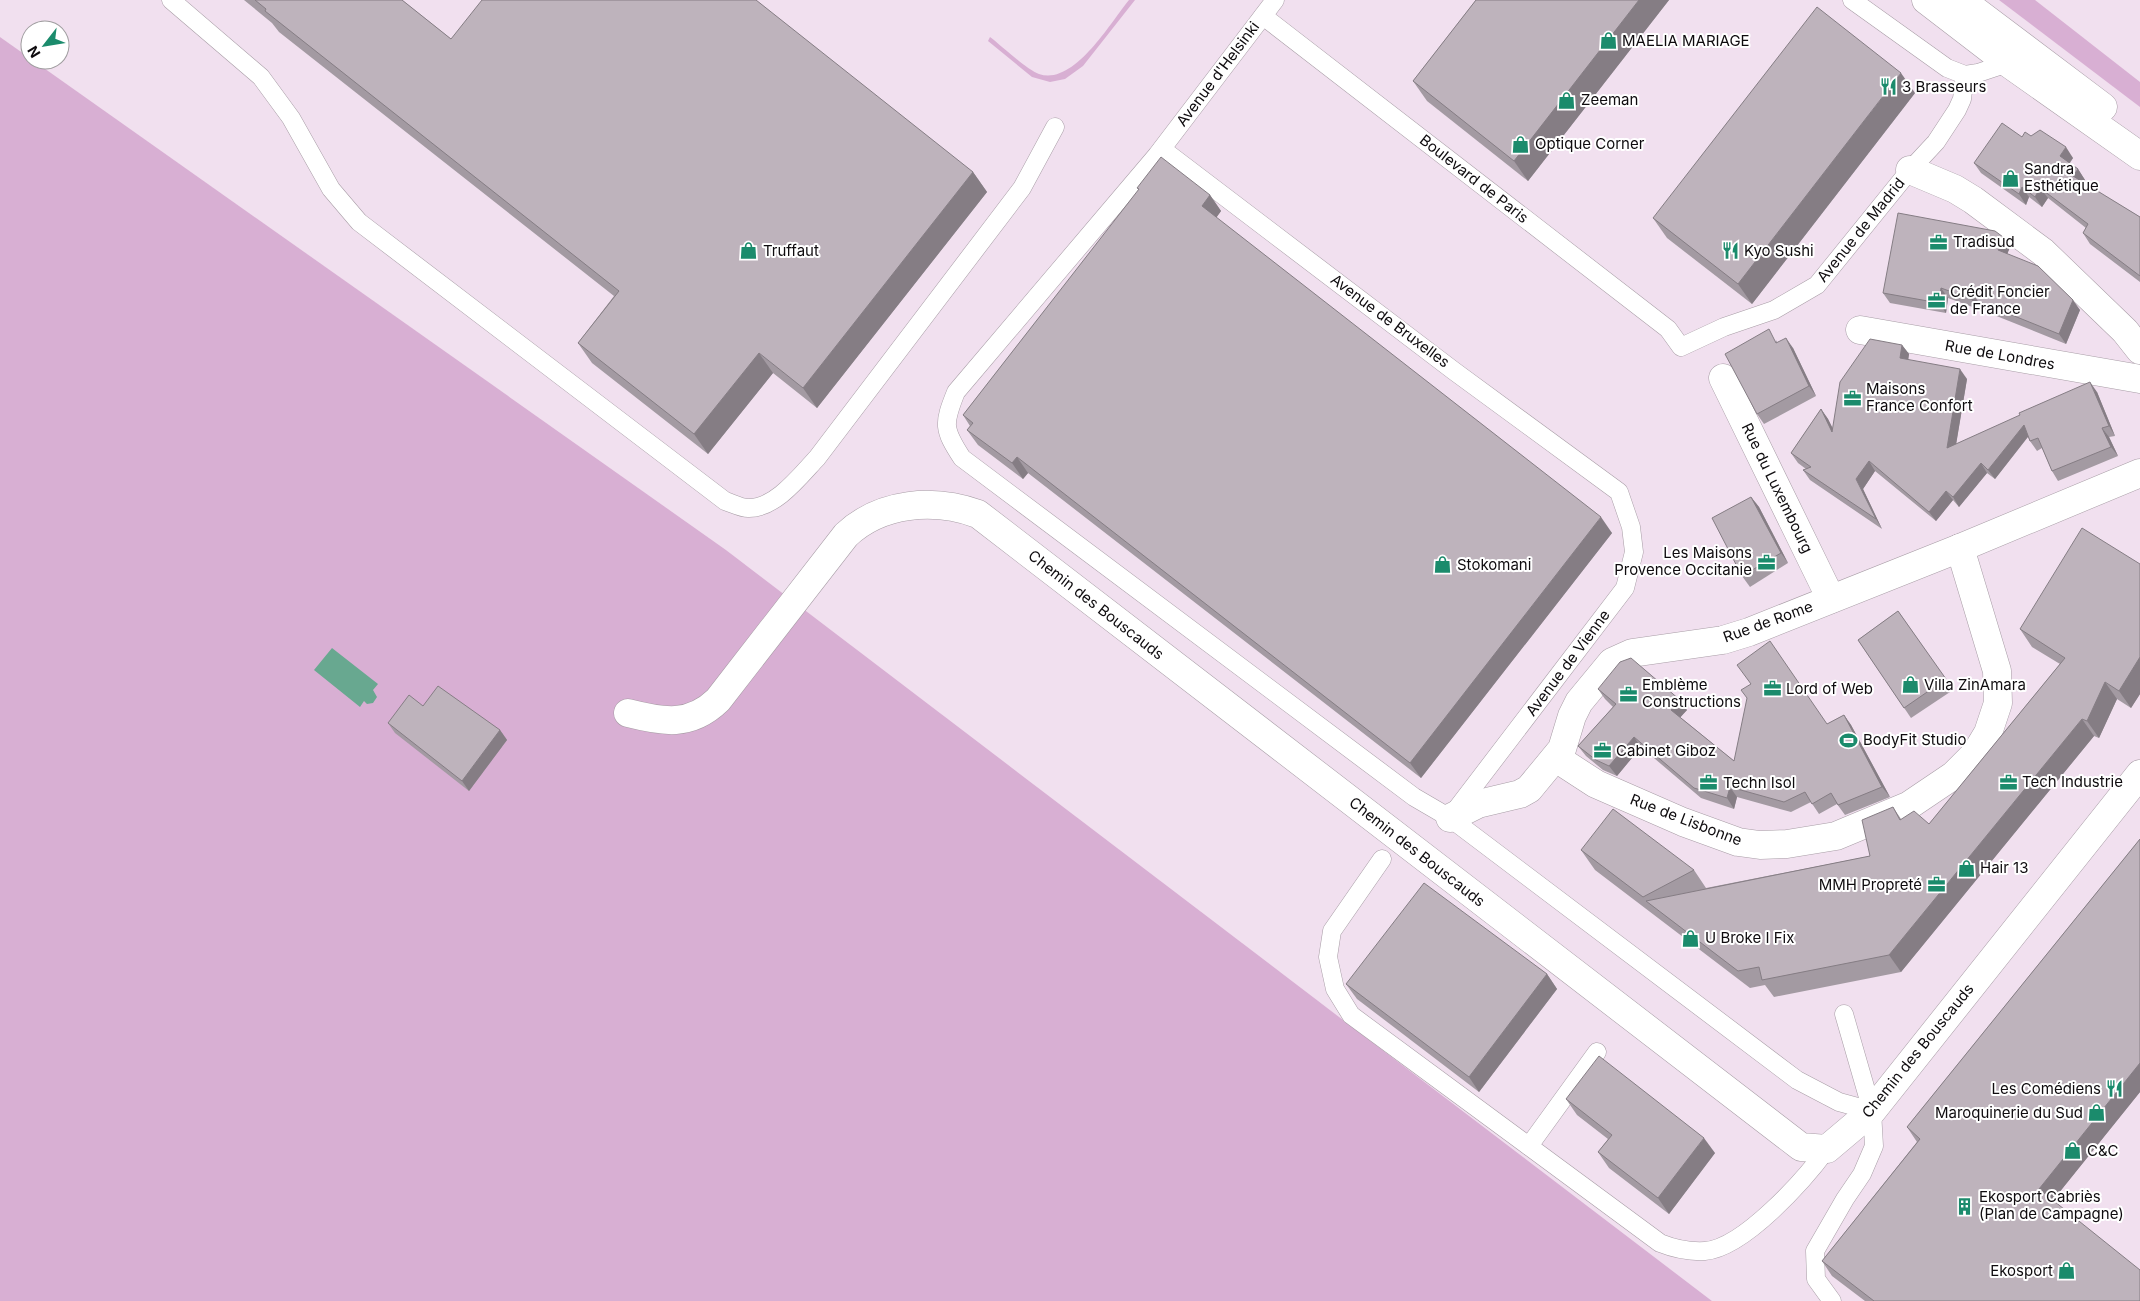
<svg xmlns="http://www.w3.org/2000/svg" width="2140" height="1301" font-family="Inter,sans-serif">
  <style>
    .built { fill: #f1e0ef }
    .green { fill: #d8afd3 }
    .water { fill: #68a890 }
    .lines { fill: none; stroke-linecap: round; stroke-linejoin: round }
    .lane-casing { stroke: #a89da6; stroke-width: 19 }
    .street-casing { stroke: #a89da6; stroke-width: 29 }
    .lane { stroke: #fff; stroke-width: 18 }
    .street { stroke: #fff; stroke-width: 28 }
    .wall { fill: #a39aa2 }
    .shaded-wall { fill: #857d84 }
    .building { fill: #beb3bc; stroke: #857d84 }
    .labels { text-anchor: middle; stroke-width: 4; stroke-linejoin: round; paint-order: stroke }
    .poi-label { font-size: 15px; fill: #0e0b0e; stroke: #fff; text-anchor: start }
    .street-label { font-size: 15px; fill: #0e0b0e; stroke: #fff }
  </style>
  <rect width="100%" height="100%" fill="#f8edf7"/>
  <polygon class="built" points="0,0 2140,0 2140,1301 1712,1301 726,550 32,60 60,60 60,30 30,30 30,59 0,37"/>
  <g class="green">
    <path d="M1129 0H1135L1083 66 1065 79 1050 82 1032 77 988 41 990 37C1002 46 1027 70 1039 74 1074 86 1110 23 1129 0Z"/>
    <polygon points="1999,0 2035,0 2140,82 2140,107"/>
    <polygon points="0,37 726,550 1712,1301 0,1301"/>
  </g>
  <polygon class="water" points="332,648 378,684 373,690 377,697 373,703 367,704 364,701 360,707 314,670"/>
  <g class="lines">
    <defs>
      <g id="lane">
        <path d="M171 0 261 77 291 118 331 189 359 222 725 501C732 503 741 508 748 508 775 509 800 476 817 458L1022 188 1055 127"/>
        <path d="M1275 0 1157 155 956 392C943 424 943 429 962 458L1414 797 1450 818 1797 1080 1839 1102 1872 1111"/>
        <polyline points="1852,0 1947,68 1965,75 1978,73 2008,63"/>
        <polyline points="1263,16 1668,329 1681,347 1724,327 1774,310 1817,285 1910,170 1936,142 1957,110 1962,99 1965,75"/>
        <polyline points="1162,149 1454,371 1619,492 1631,527 1634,552 1625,588 1455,811"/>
        <path d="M1382 859 1332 931 1328 957 1335 989 1351 1015 1660 1243C1675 1249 1688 1252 1705 1251 1744 1248 1805 1179 1827 1149"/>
        <polyline points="1529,1146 1597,1052"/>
        <polyline points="1832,1301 1816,1279 1815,1251 1845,1199 1862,1174 1874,1146 1872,1111 1844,1014"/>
      </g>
      <g id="street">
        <polyline points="1926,0 2008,63 2140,156"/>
        <polyline points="1961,0 2103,107"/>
        <polyline points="1910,170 1955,189 1973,200 2043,252 2125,331 2140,350"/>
        <polyline points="1860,330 2140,379"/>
        <polyline points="1723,378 1831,599"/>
        <path d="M628 713C663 722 690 727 718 700L846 535C881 502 934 498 978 514L1801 1147 1827 1149 1872 1111 2140 774"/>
        <polyline points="1556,758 1596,784 1683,822 1738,842 1760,845 1787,844 1836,836 1908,806 1954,775 1976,753 1988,733 1998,703 1997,671 1960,548"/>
        <polyline points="1450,818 1478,804 1520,794 1529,789 1562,749 1572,716 1579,702 1612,662 1632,653 1723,640 1749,632 1960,548 2140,473"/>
      </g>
    </defs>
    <use href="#lane" class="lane-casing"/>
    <use href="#street" class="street-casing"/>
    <use href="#lane" class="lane"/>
    <use href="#street" class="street"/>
  </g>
  <g class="wall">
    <polygon points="244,0 402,0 451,39 973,172 987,192 817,408 773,373 708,454 592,363 578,343 614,296 279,32 272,23"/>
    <polygon points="1476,0 1669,0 1528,181 1427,101 1413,81"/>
    <polygon points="1915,93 1752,304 1667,238 1653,218"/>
    <polygon points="2022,137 2073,158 2070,163 2078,169 2085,180 2083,183 2140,217 2140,282 2090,244 2083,233 2086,228 2048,198 2042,207 2029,197 2026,205 1981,173 1974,163"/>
    <polygon points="1137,188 1210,195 1221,211 1216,218 1612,533 1421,778 1028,473 1023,479 978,445 967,430 970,426 963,415 1139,190"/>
    <polygon points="2010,247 2007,254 2080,310 2066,344 1984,311 1979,305 1978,309 1948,298 1946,313 1890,303 1883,293"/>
    <polygon points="1776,340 1777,342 1793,348 1816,396 1764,424 1757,414"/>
    <polygon points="1902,345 1909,354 1908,360 1967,379 1956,444 2097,392 2115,436 2109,437 2118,456 2058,481 2052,471 2042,448 2037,451 2030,441 2028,437 1995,479 1987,473 1959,507 1953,500 1936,521 1875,471 1863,489 1882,529 1810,480 1803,470 1806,469 1798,463 1791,453 1821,409 1828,419 1833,429"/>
    <polygon points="1751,497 1759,507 1788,563 1750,587 1742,576"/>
    <polygon points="2140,564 2140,694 2131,708 2117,699 2099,738 2094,736 1901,972 1774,997 1765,985 1750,988 1595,870 1581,850 1694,870 1706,888 1870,856 1893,807 1901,819 1929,824 2060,664 2032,647 2020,629"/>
    <polygon points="1898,611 1953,690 1911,718 1858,640"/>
    <polygon points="1598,689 1687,710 1680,717 1734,761 1827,724 1844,715 1851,725 1890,797 1845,815 1837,804 1819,814 1811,802 1791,812 1737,797 1734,809 1701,798 1641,747 1617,776 1603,770 1586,756 1578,746 1613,707 1605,699"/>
    <polygon points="423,706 500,730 507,740 469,791 395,733 388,723"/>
    <polygon points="2140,839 2140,1092 2053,1200 2140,1301 1865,1301 1832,1276 1822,1261 1917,1142 1907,1127"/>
    <polygon points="1547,974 1557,989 1479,1092 1357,999 1346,984"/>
    <polygon points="1566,1099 1715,1153 1669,1214 1609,1168 1598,1152 1608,1139 1577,1115"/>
  </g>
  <g class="shaded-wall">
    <polygon points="1639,0 1669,0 1528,181 1514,161"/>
    <polygon points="1901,73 1915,93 1752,304 1738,284"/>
    <polygon points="2066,147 2073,158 2067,166 2060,156"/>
    <polygon points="2078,169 2085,180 2080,187 2073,176"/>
    <polygon points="973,172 987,192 817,408 803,388"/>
    <polygon points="2022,187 2029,197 2026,205 2019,194"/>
    <polygon points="2040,188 2048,198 2042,207 2035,197"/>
    <polygon points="1210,195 1221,211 1213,222 1202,206"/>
    <polygon points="2003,237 2010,247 2005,260 1998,250"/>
    <polygon points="1941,288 1948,298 1946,313 1939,303"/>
    <polygon points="1972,291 1979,305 1978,309 1971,299"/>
    <polygon points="2073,300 2080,310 2066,344 2059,334"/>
    <polygon points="1786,338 1793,348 1816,396 1809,386"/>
    <polygon points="1902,345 1909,354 1907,368 1900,358"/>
    <polygon points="759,353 773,373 708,454 694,434"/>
    <polygon points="1960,369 1967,379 1954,457 1947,448"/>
    <polygon points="2090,382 2097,392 2115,436 2109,426"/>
    <polygon points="1821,409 1828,419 1839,441 1832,432"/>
    <polygon points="2024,425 2030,434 1995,479 1988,470"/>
    <polygon points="2102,428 2109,437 2118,456 2111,447"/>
    <polygon points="1017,457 1028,473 1023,479 1012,463"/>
    <polygon points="1869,461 1875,471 1863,489 1882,529 1876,519 1856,479"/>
    <polygon points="1981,463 1987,473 1959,507 1953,497"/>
    <polygon points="1946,491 1953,500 1936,521 1929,512"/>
    <polygon points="1751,497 1759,507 1788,563 1781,553"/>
    <polygon points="1601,517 1612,533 1421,778 1410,763"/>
    <polygon points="2140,657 2140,694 2131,708 2119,691"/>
    <polygon points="2105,682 2117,699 2099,738 2087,721"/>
    <polygon points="1680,700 1687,710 1678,720 1671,710"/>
    <polygon points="1844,715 1851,725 1890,797 1882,787"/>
    <polygon points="2082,719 2094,736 1901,972 1889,955"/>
    <polygon points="500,730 507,740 469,791 462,781"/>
    <polygon points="1634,737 1641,747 1617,776 1609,766"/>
    <polygon points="1730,787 1737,797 1734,809 1727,798"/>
    <polygon points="1547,974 1557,989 1479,1092 1469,1077"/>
    <polygon points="2140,1063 2140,1092 2050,1204 2039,1189"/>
    <polygon points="1704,1138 1715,1153 1669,1214 1658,1198"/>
  </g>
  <g class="building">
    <polygon points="255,0 402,0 451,39 482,0 756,0 973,172 803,388 759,353 694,434 578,343 619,291 265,11 266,9"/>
    <polygon points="1476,0 1639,0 1514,161 1413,81"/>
    <polygon points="1817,7 1901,73 1738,284 1653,218"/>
    <polygon points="2002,123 2022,137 2025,132 2031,136 2040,130 2066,147 2060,156 2078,169 2073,176 2140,217 2140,276 2083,233 2088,224 2040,188 2035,197 2022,187 2019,194 1974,163"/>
    <polygon points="1161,157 1210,195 1202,206 1601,517 1410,763 1017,457 1012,463 967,430 973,423 963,415 1139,189 1137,188"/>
    <polygon points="1898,213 1995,231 2003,237 1998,250 2038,266 2073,300 2059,334 1977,301 1972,291 1971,299 1941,288 1939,303 1883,293"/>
    <polygon points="1769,329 1776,343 1786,338 1809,386 1757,414 1725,354"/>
    <polygon points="1870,339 1902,345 1900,358 1960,369 1947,448 2020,415 2019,413 2090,382 2109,426 2102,428 2111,447 2052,471 2038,438 2030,441 2024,425 1988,470 1981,463 1953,497 1946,491 1929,512 1869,461 1856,479 1876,519 1803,470 1811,467 1791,453 1821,409 1832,432 1840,382"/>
    <polygon points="1751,497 1781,553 1742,576 1712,518"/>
    <polygon points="2082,528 2140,564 2140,657 2119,691 2105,682 2087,721 2082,719 1889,955 1762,980 1759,967 1738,971 1646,901 1870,856 1862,820 1893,807 1900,820 1914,811 1929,824 2065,658 2020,629"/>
    <polygon points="1898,611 1946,679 1904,708 1858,640"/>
    <polygon points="1770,641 1827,724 1844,715 1882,787 1838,805 1831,793 1812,804 1805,792 1784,802 1730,787 1727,798 1694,788 1634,737 1609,766 1596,760 1578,746 1616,704 1598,689 1620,662 1631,658 1680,700 1671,710 1734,761 1747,698 1741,690 1751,684 1737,665"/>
    <polygon points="438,686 500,730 462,781 388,723 409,695 423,706"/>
    <polygon points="1613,809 1694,870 1643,897 1581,850"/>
    <polygon points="2140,839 2140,1063 2039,1189 2140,1270 2140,1301 1874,1301 1822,1261 1920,1139 1907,1127"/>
    <polygon points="1424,883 1547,974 1469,1077 1346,984"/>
    <polygon points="1599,1056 1704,1138 1658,1198 1598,1152 1612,1135 1566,1099"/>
  </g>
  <defs>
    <symbol id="shop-bare" viewBox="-9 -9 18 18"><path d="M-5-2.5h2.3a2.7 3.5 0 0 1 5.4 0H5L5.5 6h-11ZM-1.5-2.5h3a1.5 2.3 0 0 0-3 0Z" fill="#1b8b6c" stroke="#fff" stroke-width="2.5" paint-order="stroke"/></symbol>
    <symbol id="restaurant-bare" viewBox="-9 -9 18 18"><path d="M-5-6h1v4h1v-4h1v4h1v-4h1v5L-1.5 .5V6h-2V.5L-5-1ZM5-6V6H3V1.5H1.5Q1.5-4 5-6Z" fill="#1b8b6c" stroke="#fff" stroke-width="2.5" paint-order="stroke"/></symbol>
    <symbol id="office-bare" viewBox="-9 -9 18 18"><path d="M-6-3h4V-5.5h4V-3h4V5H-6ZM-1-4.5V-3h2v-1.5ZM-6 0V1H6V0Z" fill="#1b8b6c" stroke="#fff" stroke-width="2.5" paint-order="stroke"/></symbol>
    <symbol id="stadium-bare" viewBox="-9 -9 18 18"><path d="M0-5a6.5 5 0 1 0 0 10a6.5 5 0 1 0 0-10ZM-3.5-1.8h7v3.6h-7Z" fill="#1b8b6c" stroke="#fff" stroke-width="2.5" paint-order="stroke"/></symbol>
    <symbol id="building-bare" viewBox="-9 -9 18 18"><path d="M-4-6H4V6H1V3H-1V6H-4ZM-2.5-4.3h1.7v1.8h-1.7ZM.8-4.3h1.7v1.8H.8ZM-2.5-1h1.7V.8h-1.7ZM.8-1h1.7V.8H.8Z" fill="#1b8b6c" stroke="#fff" stroke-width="2.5" paint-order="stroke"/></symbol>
  </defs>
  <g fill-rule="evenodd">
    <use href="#shop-bare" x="1596" y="28" width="25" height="25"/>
    <use href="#restaurant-bare" x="1876" y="74" width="25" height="25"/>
    <use href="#shop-bare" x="1554" y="88" width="25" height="25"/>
    <use href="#shop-bare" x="1508" y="132" width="25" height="25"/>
    <use href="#shop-bare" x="1998" y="166" width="25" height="25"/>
    <use href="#office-bare" x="1926" y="230" width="25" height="25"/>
    <use href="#shop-bare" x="736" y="238" width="25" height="25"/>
    <use href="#restaurant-bare" x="1718" y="238" width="25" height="25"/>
    <use href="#office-bare" x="1924" y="288" width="25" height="25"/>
    <use href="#office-bare" x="1840" y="386" width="25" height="25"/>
    <use href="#office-bare" x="1754" y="550" width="25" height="25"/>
    <use href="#shop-bare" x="1430" y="552" width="25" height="25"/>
    <use href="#shop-bare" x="1898" y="672" width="25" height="25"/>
    <use href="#office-bare" x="1760" y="676" width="25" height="25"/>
    <use href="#office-bare" x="1616" y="682" width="25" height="25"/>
    <use href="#stadium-bare" x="1836" y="728" width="25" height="25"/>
    <use href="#office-bare" x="1590" y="738" width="25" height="25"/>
    <use href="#office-bare" x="1996" y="770" width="25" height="25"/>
    <use href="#office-bare" x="1696" y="770" width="25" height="25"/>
    <use href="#shop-bare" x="1954" y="856" width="25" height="25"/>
    <use href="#office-bare" x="1924" y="872" width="25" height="25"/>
    <use href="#shop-bare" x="1678" y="926" width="25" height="25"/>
    <use href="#restaurant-bare" x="2102" y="1076" width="25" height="25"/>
    <use href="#shop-bare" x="2084" y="1100" width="25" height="25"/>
    <use href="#shop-bare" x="2060" y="1138" width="25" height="25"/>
    <use href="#building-bare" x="1952" y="1194" width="25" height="25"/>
    <use href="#shop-bare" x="2054" y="1258" width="25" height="25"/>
  </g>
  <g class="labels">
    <g class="poi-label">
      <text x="1622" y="46">MAELIA MARIAGE</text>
      <text x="1902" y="92">3 Brasseurs</text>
      <text x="1581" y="105">Zeeman</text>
      <text x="1535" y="149">Optique Corner</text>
      <text x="2024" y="174">Sandra<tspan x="2024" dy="17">Esthétique</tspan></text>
      <text x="1953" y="247">Tradisud</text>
      <text x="763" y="256">Truffaut</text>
      <text x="1744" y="256">Kyo Sushi</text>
      <text x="1950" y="297">Crédit Foncier<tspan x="1950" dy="17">de France</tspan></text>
      <text x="1866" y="394">Maisons<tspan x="1866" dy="17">France Confort</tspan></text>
      <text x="1752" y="558" text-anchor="end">Les Maisons<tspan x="1752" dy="17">Provence Occitanie</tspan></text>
      <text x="1457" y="570">Stokomani</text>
      <text x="1642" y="690">Emblème<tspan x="1642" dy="17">Constructions</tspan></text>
      <text x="1924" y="690">Villa ZinAmara</text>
      <text x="1786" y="694">Lord of Web</text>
      <text x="1863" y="745">BodyFit Studio</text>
      <text x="1616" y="756">Cabinet Giboz</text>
      <text x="2022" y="787">Tech Industrie</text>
      <text x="1723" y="788">Techn Isol</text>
      <text x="1980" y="873">Hair 13</text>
      <text x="1922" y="890" text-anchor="end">MMH Propreté</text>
      <text x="1705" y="943">U Broke I Fix</text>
      <text x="2101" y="1094" text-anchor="end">Les Comédiens</text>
      <text x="2083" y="1118" text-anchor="end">Maroquinerie du Sud</text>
      <text x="2087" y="1156">C&amp;C</text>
      <text x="1979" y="1202">Ekosport Cabriès<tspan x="1979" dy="17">(Plan de Campagne)</tspan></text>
      <text x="2053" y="1276" text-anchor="end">Ekosport</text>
    </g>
    <g class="street-label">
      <text transform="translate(1218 74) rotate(-53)" y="5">Avenue d'Helsinki</text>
      <text transform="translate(1474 179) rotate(38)" y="5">Boulevard de Paris</text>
      <text transform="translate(1861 230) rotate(-51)" y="5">Avenue de Madrid</text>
      <text transform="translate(1390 321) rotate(37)" y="5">Avenue de Bruxelles</text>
      <text transform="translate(2000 355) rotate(10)" y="5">Rue de Londres</text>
      <text transform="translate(1777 488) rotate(64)" y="5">Rue du Luxembourg</text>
      <text transform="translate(1096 605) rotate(38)" y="5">Chemin des Bouscauds</text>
      <text transform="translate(1768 622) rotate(-20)" y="5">Rue de Rome</text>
      <text transform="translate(1568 663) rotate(-53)" y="5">Avenue de Vienne</text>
      <text transform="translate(1686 820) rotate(21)" y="5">Rue de Lisbonne</text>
      <text transform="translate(1417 852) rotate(38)" y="5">Chemin des Bouscauds</text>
      <text transform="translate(1918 1051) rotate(-51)" y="5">Chemin des Bouscauds</text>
    </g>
  </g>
  <g transform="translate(45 45) rotate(239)"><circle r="24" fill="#ffffff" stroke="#9f9d9f"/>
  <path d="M0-4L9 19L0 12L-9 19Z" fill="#1b8b6c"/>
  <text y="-8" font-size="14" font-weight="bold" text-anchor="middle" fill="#0e0b0e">N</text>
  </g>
</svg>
